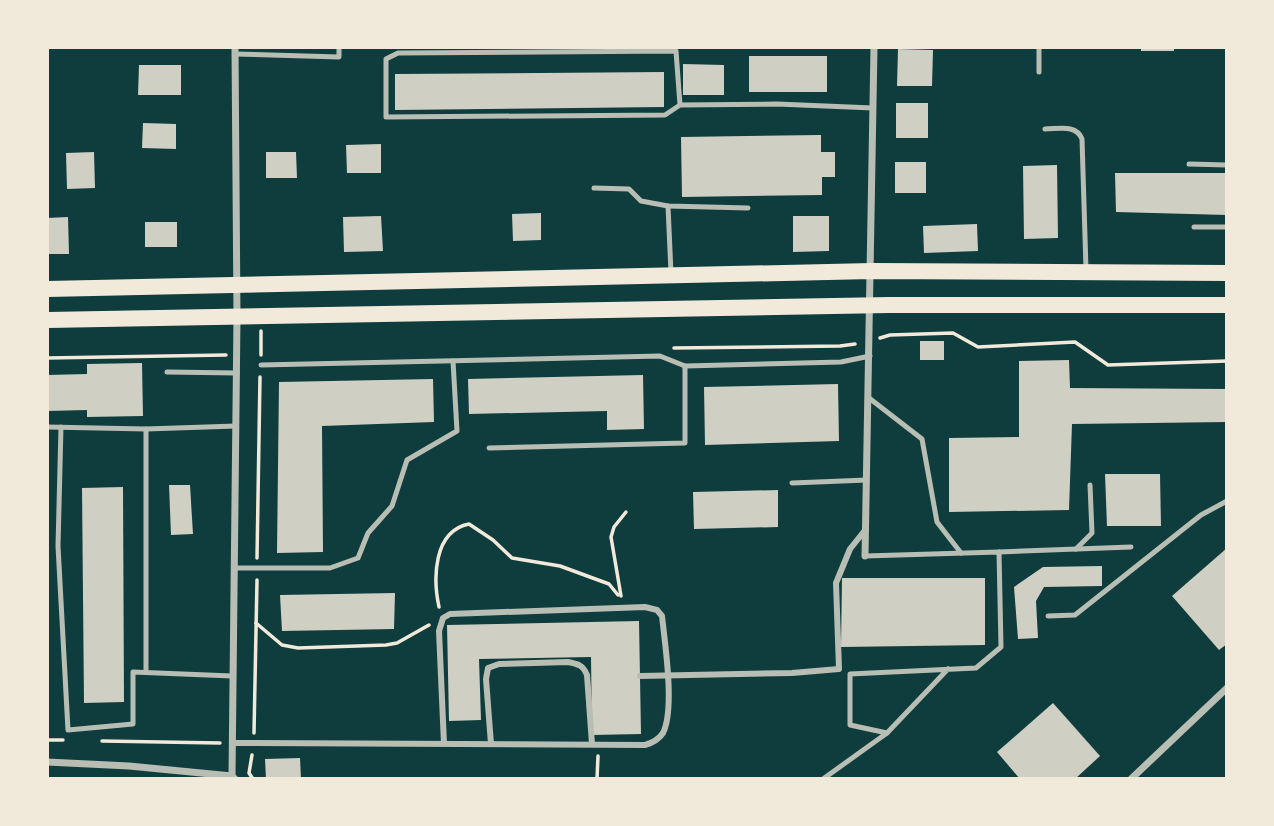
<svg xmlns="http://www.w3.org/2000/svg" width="1274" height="826" font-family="'Open Sans',sans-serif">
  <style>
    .building { fill: #cfcfc3 }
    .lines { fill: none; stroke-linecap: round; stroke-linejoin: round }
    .path { stroke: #f1e9da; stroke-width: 3.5 }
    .service { stroke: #b8beb3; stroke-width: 5 }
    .pedestrian { stroke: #b8beb3; stroke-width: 6 }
    .minor { stroke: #b8beb3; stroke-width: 7 }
    .primary { stroke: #f1e9da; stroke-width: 16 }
  </style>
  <rect width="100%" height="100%" fill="#0f3d3e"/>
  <g class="building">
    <rect x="1141" y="47" width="33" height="4"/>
    <polygon points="898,49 933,50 932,86 897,86"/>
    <rect x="749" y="56" width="78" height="36"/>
    <polygon points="683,64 724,65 724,95 683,95"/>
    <polygon points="139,65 181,65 181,95 138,95"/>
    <polygon points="664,72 664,107 395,110 395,74"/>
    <rect x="896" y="103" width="32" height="35"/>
    <polygon points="143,123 176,124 176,149 142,148"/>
    <polygon points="821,135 821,152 835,152 835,177 822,177 822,195 682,197 681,137"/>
    <polygon points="381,144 381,173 347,173 346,145"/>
    <polygon points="94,152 95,188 67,189 66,153"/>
    <polygon points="266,152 296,152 297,178 266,178"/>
    <rect x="895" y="162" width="31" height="31"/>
    <polygon points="1057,165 1058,238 1024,239 1023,166"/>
    <polygon points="1115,173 1227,173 1227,215 1116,212"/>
    <polygon points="541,213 541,240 513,241 512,214"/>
    <polygon points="381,216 383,251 344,252 343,217"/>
    <polygon points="793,216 829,216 829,251 793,252"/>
    <polygon points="68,217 69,254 47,254 47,218"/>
    <rect x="145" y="222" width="32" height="25"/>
    <polygon points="977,224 978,251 924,253 923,226"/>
    <rect x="920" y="341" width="24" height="19"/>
    <polygon points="1069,360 1070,388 1227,389 1227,422 1072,424 1069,510 949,512 949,438 1019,437 1019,361"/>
    <polygon points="142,363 143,416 87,417 87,410 47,411 47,375 87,374 87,364"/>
    <polygon points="643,375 644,429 607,430 607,411 469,414 468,379"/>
    <polygon points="433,379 434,422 322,426 323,552 277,553 279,382"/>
    <polygon points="838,384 839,441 705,445 704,387"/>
    <polygon points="1105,474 1160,474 1161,526 1107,526"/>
    <polygon points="169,485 190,485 193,534 171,535"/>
    <polygon points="123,487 124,702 84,703 82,488"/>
    <polygon points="778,490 778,527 694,529 693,492"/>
    <polygon points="1227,548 1227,644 1219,650 1172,596"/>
    <polygon points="1102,566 1102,586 1044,587 1036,601 1038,638 1018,639 1014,587 1043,567"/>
    <polygon points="842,578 985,578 985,645 841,647"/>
    <polygon points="395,593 394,629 282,631 280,595"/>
    <polygon points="639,621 641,734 592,735 591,657 479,659 481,720 449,721 447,625"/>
    <polygon points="1053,703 1100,756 1075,779 1020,779 997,752"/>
    <polygon points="300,758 301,779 266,779 265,759"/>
  </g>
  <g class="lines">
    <g class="path">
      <polyline points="880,338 890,335 953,333 978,347 1075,342 1108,365 1227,361"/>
      <polyline points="674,348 840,346 855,344"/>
      <polyline points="261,355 261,331"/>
      <polyline points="47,358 226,355"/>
      <polyline points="257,558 260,377"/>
      <polyline points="621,596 611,537 614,527 626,512"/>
      <path d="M439 607C433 579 433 531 469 524L493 540 512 558 560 566 609 584 618 595"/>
      <polyline points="256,623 282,645 298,648 386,645 397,643 429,625"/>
      <polyline points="254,733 257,580"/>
      <polyline points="47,740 63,740"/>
      <polyline points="102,741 220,743"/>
      <polyline points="252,755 249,773 253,779"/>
      <polyline points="597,779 598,756"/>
    </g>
    <g class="service">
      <polyline points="1039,47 1039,72"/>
      <polyline points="235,54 339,57 339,47"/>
      <polyline points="680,105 676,51 398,53 386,59 386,117 665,115 680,105 777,104 873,108"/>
      <path d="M1045 129C1059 129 1076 124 1082 139L1086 269"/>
      <polyline points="1189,164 1227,165"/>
      <polyline points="594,188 629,189 641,201 668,206 748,208"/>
      <polyline points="668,206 671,273"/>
      <polyline points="1194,227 1227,227"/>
      <polyline points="261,365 660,356 685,366"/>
      <polyline points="167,372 237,373"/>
      <polyline points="869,398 922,439 937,522 961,553"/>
      <polyline points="47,427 146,429 236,426"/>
      <polyline points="61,427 58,546 68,730 133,724 133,672 232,676"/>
      <polyline points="489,448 685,443 685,366 841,362 870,356"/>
      <polyline points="792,483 867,480"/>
      <polyline points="1076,549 1092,533 1090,485"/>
      <polyline points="999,552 1131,547"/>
      <polyline points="865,556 999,552 1001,647 976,668 850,674 850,725 887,733 948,669"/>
      <polyline points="234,568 330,568 358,558 368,533 392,506 407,460 457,431 453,361"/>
      <polyline points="1048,616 1075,615 1201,515 1227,501"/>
      <polyline points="146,672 146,429"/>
      <polyline points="823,779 887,733"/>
    </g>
    <g class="pedestrian">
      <polyline points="640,676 792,673 839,669 836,583 850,549 866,529"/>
      <path d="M233 743 645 745C652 743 659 739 663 733 675 709 665 644 662 616L657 610 645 607 450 614 443 618 439 631 444 744"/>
      <path d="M491 744 486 679 488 668 499 664 568 662C578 664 583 665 587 675L592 744"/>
    </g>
    <g class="minor">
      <polyline points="865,556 874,47"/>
      <polyline points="47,762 129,766 232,776"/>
      <polyline points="235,779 232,776 237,317 235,47"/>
      <polyline points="1131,779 1227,688"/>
    </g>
    <g class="primary">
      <polyline points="47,289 872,271 1227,273"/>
      <polyline points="47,320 889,305 1227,305"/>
    </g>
  </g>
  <rect width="1274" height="826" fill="none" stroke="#f1e9da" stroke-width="98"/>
</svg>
